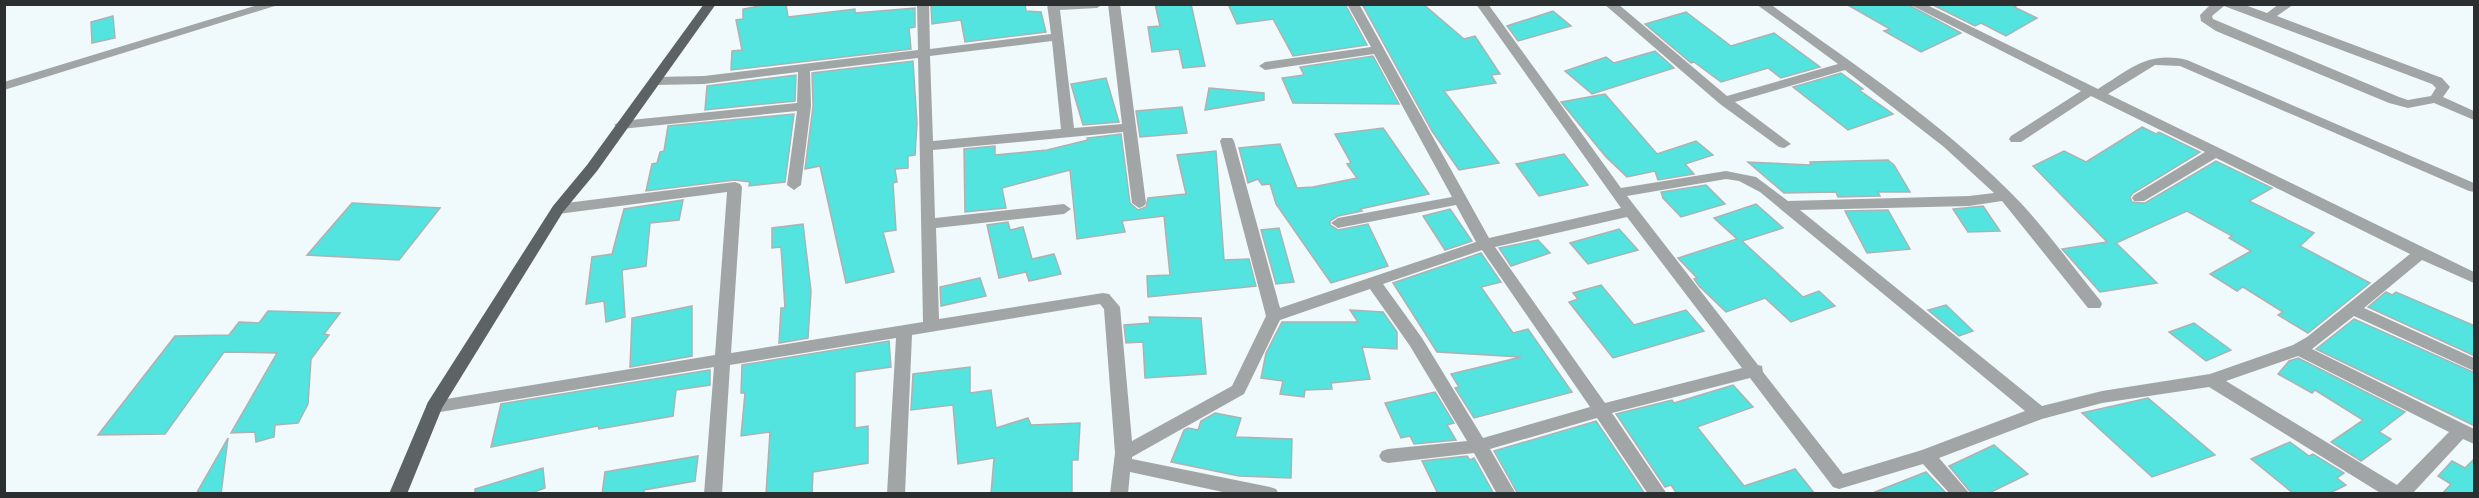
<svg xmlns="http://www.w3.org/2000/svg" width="2479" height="498" font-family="Roboto,sans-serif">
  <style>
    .building { fill: #53e4e0; stroke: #abb3b2; stroke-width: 1.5 }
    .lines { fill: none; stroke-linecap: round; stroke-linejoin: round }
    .minor { fill: #a2a5a6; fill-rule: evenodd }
    .major { fill: #5d6265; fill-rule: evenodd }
  </style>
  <rect width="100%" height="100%" fill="#f0f9fb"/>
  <g class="building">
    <polygon points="769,4 786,4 788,17 855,9 855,13 915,8 915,27 909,28 911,49 731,70 732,51 742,50 736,20 743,19 743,9"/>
    <polygon points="949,4 1025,4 1026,11 1041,12 1046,32 965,42 961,20 932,24 931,6"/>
    <polygon points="1155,4 1191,4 1205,66 1183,68 1179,49 1152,52 1148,27 1160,26"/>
    <polygon points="1228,4 1345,4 1367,45 1293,56 1273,19 1237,24"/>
    <polygon points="1362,4 1423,4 1464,39 1475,36 1500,74 1491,75 1496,83 1444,91 1499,163 1459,170 1432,131"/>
    <polygon points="1846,4 1907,4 1961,33 1921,52 1884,31 1890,29"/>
    <polygon points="1931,4 2020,4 2014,7 2037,18 2006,36 1981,23 1975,26"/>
    <polygon points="1553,11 1571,26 1518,41 1507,26"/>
    <polygon points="1686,12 1731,46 1774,33 1820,67 1781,78 1768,68 1721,82 1694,62 1691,63 1645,24"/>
    <polygon points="113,16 115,38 92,43 91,22"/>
    <polygon points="1655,51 1674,68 1592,94 1565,71 1606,57 1614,63"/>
    <polygon points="1373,56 1399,104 1293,103 1282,78 1304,75 1300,67"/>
    <polygon points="913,61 917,123 915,155 908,156 908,168 895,169 897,182 893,183 896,230 883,232 894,272 846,283 820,166 805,169 813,106 812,73"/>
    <polygon points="1841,73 1863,89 1859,90 1893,114 1848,130 1793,87"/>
    <polygon points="796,75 795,101 705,110 707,86"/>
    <polygon points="1106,78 1119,122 1083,125 1071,84"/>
    <polygon points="1209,88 1264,93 1264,100 1205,110"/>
    <polygon points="1605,94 1657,154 1696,141 1713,155 1685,164 1694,174 1658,180 1655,171 1627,177 1606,157 1561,102"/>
    <polygon points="1182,107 1187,133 1140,137 1136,111"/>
    <polygon points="794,114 785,182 749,186 750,182 735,180 646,191 652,164 657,163 660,152 664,151 668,126"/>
    <polygon points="2142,127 2156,134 2159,132 2200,152 2133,193 2130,197 2132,202 2145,203 2216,161 2272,188 2249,201 2314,233 2300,246 2370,283 2308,333 2278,315 2283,312 2243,287 2237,291 2210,274 2251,251 2229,238 2232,236 2187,211 2116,243 2157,283 2100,292 2062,249 2107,242 2033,166 2064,151 2086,162"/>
    <polygon points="1383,128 1429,194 1360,209 1362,211 1338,216 1330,221 1330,225 1338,230 1368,224 1388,266 1331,283 1276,204 1270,184 1262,185 1258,179 1248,183 1239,148 1280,144 1297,188 1313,187 1357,178 1347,164 1351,163 1335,134"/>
    <polygon points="1121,134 1130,203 1138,210 1146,207 1148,198 1186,194 1177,155 1216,151 1224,260 1249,259 1256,286 1148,297 1147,276 1170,275 1164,216 1122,221 1125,232 1077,239 1070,170 1002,188 1006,208 965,212 964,149 995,146 995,155 1047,150 1088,140 1087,138"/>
    <polygon points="1564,154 1588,185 1539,196 1516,164"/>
    <polygon points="1888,160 1894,165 1910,192 1878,192 1880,196 1838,197 1836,192 1784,193 1748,162 1811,165 1810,162"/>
    <polygon points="1706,185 1725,204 1681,217 1663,198 1661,192"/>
    <polygon points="683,200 679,220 650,223 646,266 622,270 625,317 606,322 604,301 586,304 592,257 612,254 624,209"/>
    <polygon points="352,203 440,208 399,260 307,255"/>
    <polygon points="1756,204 1783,228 1742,241 1803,297 1819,291 1835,306 1791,322 1765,298 1726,312 1699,286 1694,279 1697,278 1678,258 1737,239 1714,218"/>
    <polygon points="1983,206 2000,231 1968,232 1953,209"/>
    <polygon points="1450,209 1472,241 1445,250 1423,216"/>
    <polygon points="1888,210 1910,249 1867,253 1845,211"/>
    <polygon points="1008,222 1010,230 1023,227 1032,259 1054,254 1061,274 1029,281 1026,272 999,278 987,225"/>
    <polygon points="803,224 811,291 808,338 779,343 781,308 785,308 781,247 772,248 772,228"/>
    <polygon points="1279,228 1294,282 1276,284 1261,230"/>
    <polygon points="1619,229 1638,250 1588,264 1570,243"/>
    <polygon points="1538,240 1550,253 1511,266 1499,248"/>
    <polygon points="1481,253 1501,282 1481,287 1513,333 1528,329 1572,392 1474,418 1455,388 1459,387 1451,374 1521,357 1437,352 1393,283"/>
    <polygon points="980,278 986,296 941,306 940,287"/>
    <polygon points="1601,285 1634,325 1686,310 1704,331 1613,358 1569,302 1578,299 1573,293"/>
    <polygon points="2386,292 2392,295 2396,292 2475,326 2475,356 2368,307"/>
    <polygon points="1946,305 1973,331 1959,336 1928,310"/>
    <polygon points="692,306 692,356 630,367 632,318"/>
    <polygon points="1350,310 1383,312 1397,332 1397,349 1362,347 1370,379 1331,383 1332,389 1305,390 1304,397 1280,394 1283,381 1261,378 1266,353 1282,322 1358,322"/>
    <polygon points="268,311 340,313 324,334 329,335 311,359 308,404 298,423 275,425 274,437 256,442 255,432 231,433 277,353 224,352 165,434 98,435 175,336 229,335 239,322 259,323"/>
    <polygon points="1149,317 1201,318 1206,374 1145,378 1143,342 1126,343 1124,325 1150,323"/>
    <polygon points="2354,319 2475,373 2475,426 2316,349"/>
    <polygon points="2194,323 2231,350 2206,361 2169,332"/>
    <polygon points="889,341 891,367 855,372 855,428 868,426 868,463 813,472 812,494 766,494 770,432 741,436 745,393 741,393 742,365"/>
    <polygon points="2298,358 2405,412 2379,432 2391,439 2361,461 2331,442 2363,420 2315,390 2312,393 2278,374 2289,361"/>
    <polygon points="970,367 970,393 991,390 996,428 1028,418 1031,425 1080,423 1078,460 1072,460 1072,494 991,494 994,458 958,464 953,405 911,410 913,374"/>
    <polygon points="710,370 710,385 676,390 673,416 599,429 598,426 491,447 501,404"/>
    <polygon points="1733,385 1753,407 1697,427 1744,486 1795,469 1815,494 1677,494 1671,485 1665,487 1616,414 1672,400 1674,403"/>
    <polygon points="1435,392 1454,423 1447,425 1456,440 1414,444 1410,436 1401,438 1385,403"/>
    <polygon points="2148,398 2215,455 2152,477 2082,413"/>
    <polygon points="1215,413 1241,418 1235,437 1292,439 1291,478 1239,476 1171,462 1184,430 1188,428 1198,430 1201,421"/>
    <polygon points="1596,421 1645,494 1518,494 1494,451"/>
    <polygon points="228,438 221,494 196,494"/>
    <polygon points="2290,442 2309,456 2313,454 2344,473 2337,478 2346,485 2328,494 2294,494 2251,459"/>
    <polygon points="1994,445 2028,474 1987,494 1972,494 1949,466"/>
    <polygon points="698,456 695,481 644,490 644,494 602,494 605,472"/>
    <polygon points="1467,456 1470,460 1474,458 1494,494 1438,494 1422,461"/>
    <polygon points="2475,458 2475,494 2442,494 2451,484 2438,476 2452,461 2465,468"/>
    <polygon points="543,468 545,488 529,494 475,494 475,489"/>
    <polygon points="1926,472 1947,494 1876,494 1875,492"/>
  </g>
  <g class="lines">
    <g class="minor">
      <polygon points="261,4 281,4 4,90 4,82"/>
      <path d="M917 4H929L930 49 1051 34 1047 4H1103L1097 8 1060 10 1074 128 1122 124 1108 4H1120L1146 203 1144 206 1139 208 1132 203 1123 132 933 150 935 218 1064 204 1071 209 1064 214 936 228 939 319 1103 293 1109 294 1120 307 1132 441 1232 386 1266 316 1220 141 1222 138H1232L1234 141 1280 308 1476 242 1456 205 1338 228 1331 223 1338 218 1452 197 1374 54 1265 70 1259 66 1265 62 1371 47 1347 4H1359L1489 238 1621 208 1476 4H1488L1621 188 1726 171 1756 177 1788 201 1969 196 1994 193 1944 147 1845 70 1735 102 1791 144 1784 148 1779 147 1720 104 1604 4H1618L1727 96 1838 64 1756 4H1770C1852 63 1937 119 2009 191 2042 223 2070 264 2100 300L2102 304 2100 308H2088L2002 201 1969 206 1800 210 2042 406 2102 391 2210 374 2293 345 2307 337 2410 254 2216 158 2144 201H2134L2132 198 2134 195 2205 152 2091 96 2021 142H2011L2009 139 2011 136 2081 91 1909 4H1925L2098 89C2131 69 2147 51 2187 60L2474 183V192L2469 191 2180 66 2155 65 2108 94 2474 272V283L2422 260 2364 308 2474 358V371L2354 316 2312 349 2474 429V444L2463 439 2412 494H2382L2209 387 2102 403 2042 419 1939 458 1970 494H1950L1923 464 1839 489 1833 487 1750 378 1612 413 1667 494H1648L1597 418 1490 449 1516 494H1497L1474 453 1388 463 1382 461 1379 456 1382 451 1388 449 1467 441 1410 346 1370 289 1280 320 1244 394 1132 457V459L1270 487 1276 489 1279 494H1232L1130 472 1128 494H1110L1115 453 1104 309 1100 304 912 335 905 494H887L896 338 730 365 722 494H704L714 367 434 413 428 412 426 407 428 402 434 401 715 355 727 192 558 214 553 212 551 209 558 204 735 182 740 184 742 187 731 353 923 322 918 58 810 71 811 106 801 185 794 190 787 185 797 111 621 129 614 125 621 121 797 103 798 72 704 84 656 85 650 81 656 77 704 76 918 50ZM1052 41 1061 129 933 141 930 56ZM1726 179 1739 181 1760 192 2025 411 1922 450 1843 474 1763 372 1762 366 1758 365 1627 196ZM1627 217 1742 368 1605 403 1495 247ZM1482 250 1590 407 1483 438 1422 338 1383 284ZM2298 356 2449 432 2397 485 2226 381Z"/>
      <path d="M2211 4H2242L2267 13 2279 4H2294L2277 16 2442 78 2450 87 2443 97 2474 111V120L2434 103 2408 108 2389 103 2216 31 2201 21 2200 15ZM2224 6 2432 84 2436 88 2431 96 2408 100 2399 97 2213 19 2212 16Z"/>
    </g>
    <polygon class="major" points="704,4 716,4 597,171 563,212 442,408 407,494 389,494 428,402 553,206 587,165"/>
  </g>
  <rect width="2479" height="498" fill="none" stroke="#2c2f30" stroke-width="12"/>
</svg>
